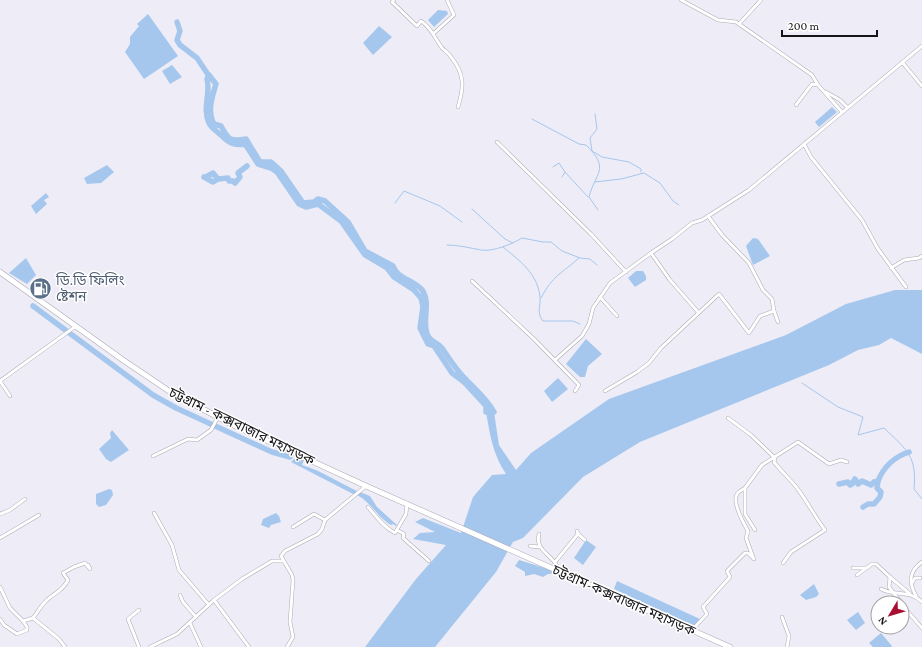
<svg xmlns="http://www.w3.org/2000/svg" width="922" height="647" font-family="'Crimson Pro','Noto Sans Bengali',serif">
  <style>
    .water { fill: #a5c7ed }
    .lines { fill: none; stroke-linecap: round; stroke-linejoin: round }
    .stream { stroke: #a5c7ed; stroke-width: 1 }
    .river { stroke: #a5c7ed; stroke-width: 5.5 }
    .street-casing { stroke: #abaab3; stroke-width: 4 }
    .highway-casing { stroke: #abaab3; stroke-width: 6 }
    .street { stroke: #fff; stroke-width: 3 }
    .highway { stroke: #fff; stroke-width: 5 }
    .labels { text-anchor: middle; stroke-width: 3; stroke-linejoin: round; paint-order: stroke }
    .service-label { font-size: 14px; fill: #4e5e75; stroke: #fff; text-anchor: start }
    .street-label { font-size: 14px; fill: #151418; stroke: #fff }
  </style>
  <rect width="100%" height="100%" fill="#eeedf7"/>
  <g class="water">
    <polygon points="438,10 447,11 448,14 434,27 428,20"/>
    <polygon points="148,14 178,56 144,79 125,52 130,44 130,37 139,26 137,24"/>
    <polygon points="379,26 392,37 373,55 363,43"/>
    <polygon points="172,65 182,77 170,84 162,71"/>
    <polygon points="832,107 837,112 819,127 815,122"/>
    <polygon points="107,165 114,172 101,183 87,184 84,178"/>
    <polygon points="46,193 49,197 44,200 47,204 36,214 31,206"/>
    <polygon points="753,238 758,239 770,256 753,265 746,246"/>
    <polygon points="26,258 36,275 27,284 9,273"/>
    <polygon points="636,271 643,271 646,276 646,280 635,287 628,278"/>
    <path d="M895 290H922V354L891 338 879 345 858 350 829 365 640 442 583 477 523 538 513 542 496 572 435 647H365L416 579 446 545 413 539 420 533 435 532 415 522 423 518 461 533 473 497 492 475 506 474C493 455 490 435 486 412H494L499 445 516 470 531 453 609 399 786 335 846 304Z"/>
    <polygon points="586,339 602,354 588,366 585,377 580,377 566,364"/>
    <polygon points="558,378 568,389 552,402 544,391"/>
    <polygon points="112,430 129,450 111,462 106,459 99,449 111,438 110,433"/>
    <path d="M294 459 304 460 302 465C322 471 338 482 357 491L355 495 291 462Z"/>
    <polygon points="109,489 112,490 113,495 106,505 99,507 96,504 96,494"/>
    <path d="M360 492 370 496 377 507 397 525 396 526 393 524 391 525C377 517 371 502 357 495Z"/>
    <polygon points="276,513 279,516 281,522 271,525 269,528 261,525 263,519"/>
    <polygon points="586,540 596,547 583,565 574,558"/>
    <polygon points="519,560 561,573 548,574 543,577 534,574 525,576 525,572 515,566"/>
    <polygon points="617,581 700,619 694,626 614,589"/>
    <polygon points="814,584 819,594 816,597 806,600 800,595"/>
    <polygon points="858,612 865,623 856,630 847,620"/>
    <polygon points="881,633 892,646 891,647 873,647 869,643"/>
  </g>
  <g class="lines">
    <g class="stream">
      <polyline points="595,114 597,129 590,138 592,151 602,157 629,162 641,169 641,172"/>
      <path d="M532 119 579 144 586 145C611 169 595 173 589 197L598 210"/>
      <polyline points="553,167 559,163 565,172"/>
      <polyline points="562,177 565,172 588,197"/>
      <polyline points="595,182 621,179 644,173 660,183 673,201 679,205"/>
      <polyline points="395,203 404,191 440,206 462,222"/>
      <polyline points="472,209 505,239 513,243"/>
      <path d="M447 245C459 245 470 248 481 250 493 252 512 244 522 238L543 242H551L562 251 580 258 590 259 597 265"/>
      <path d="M503 247C519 260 538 274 540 297 541 307 536 312 543 321H573L580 324"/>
      <path d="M541 298C553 275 561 274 579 258"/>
      <path d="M802 383 838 407 863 417 858 435 884 428C907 450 917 456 914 489L922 499"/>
    </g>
    <g class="river">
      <polyline points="177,22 180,31 177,40 180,45 197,58 209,76"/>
      <path d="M209 75 216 84C212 97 207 111 214 124L221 126C228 139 230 142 246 139L260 162H271L281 171 303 203 314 202 318 199 325 201 348 222 365 251 393 266C397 279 415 280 423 291 431 305 421 322 428 336 431 342 438 343 442 348 448 357 453 365 460 373 472 387 485 396 494 412H486V406L464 382 452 373 434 346 428 344 420 328 423 307 421 298 414 290 394 277 387 268 365 255 341 221 318 204 306 207 299 204 277 172 271 168 258 164 245 144C235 146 229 143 222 136 218 132 211 128 209 123 202 108 211 93 207 79Z"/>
      <polyline points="204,177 213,182 218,179"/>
      <polyline points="206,177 213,173 218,179 228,178 229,181 233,181 235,183 240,177 238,173 247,166"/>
      <polyline points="33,306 153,395 176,408 272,452 290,457"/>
      <path d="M839 484 848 482 850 485 852 484 855 479 858 484 862 481 871 485 874 482 878 481C884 466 894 457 909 452"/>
      <polyline points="863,507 868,504 874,504 880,497 881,492 877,488 878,481"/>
    </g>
    <defs>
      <g id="street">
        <path d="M394 0 392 2 417 26 421 21C432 28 435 39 442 48 445 51 449 53 451 57 465 74 464 87 458 107"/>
        <polyline points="681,0 718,20 736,22 812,75 818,85"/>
        <polyline points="739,24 761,0"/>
        <polyline points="434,33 454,15 447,0"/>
        <polyline points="902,62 922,86"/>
        <polyline points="826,92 840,100 847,107"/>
        <polyline points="796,105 812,84 818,85 842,112"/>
        <polyline points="497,142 591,234 626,272"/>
        <polyline points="804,144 811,157 862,220 878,249 906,287"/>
        <polyline points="708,216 722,235 749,263 763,290 772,299 774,311 778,322"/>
        <polyline points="651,253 672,239 692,223 702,220 749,190 922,46"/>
        <polyline points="891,268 904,260 919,258 922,256"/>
        <polyline points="472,281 534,339 579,385 575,391"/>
        <polyline points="600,297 617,316"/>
        <polyline points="555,360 582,336 589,324 593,308 610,283 651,253 670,280 698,312"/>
        <polyline points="605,391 637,372 649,363 661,348 719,294 749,333 760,316 774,311"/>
        <polyline points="10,396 0,381 76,326"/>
        <path d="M728 418 751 435 775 458 774 462C781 471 790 479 797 488 807 501 815 517 825 530L791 552 783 563"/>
        <polyline points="153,456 188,439 197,440 211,430 218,417"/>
        <path d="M745 488C742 490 739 491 737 494 732 502 744 524 748 531L746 538 753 557"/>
        <path d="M368 507C376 516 383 527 395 533L406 514 407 503"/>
        <polyline points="154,513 172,545 179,570 209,605"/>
        <polyline points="0,514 10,510 25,499"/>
        <polyline points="325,520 366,486"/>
        <polyline points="397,530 404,534 403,538 429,561"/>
        <polyline points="755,530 745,514 745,488 762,465 798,442 829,464 841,460 847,462"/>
        <path d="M539 534C535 550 550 553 557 566L556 570"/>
        <polyline points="578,534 585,540"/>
        <polyline points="0,538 39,515"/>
        <polyline points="530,546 539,547"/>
        <polyline points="555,562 578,534 577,531"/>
        <polyline points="853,568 865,568"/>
        <polyline points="857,575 872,564 876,564 890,577 889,587 901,603"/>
        <polyline points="890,577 910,594"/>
        <polyline points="912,583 915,578 920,578"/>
        <polyline points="0,587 10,608 23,621 33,618 59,639 65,647"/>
        <path d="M881 589C894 596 911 590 922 602"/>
        <polyline points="180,595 183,602 196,617"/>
        <path d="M916 596C909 583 908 572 922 562"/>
        <polyline points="214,600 249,647"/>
        <polyline points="902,605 922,628"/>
        <polyline points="139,610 128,619 139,647"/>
        <polyline points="782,617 789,636 787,647"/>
        <path d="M33 618C38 612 41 605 47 600 55 592 62 592 68 580L63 573 74 567 85 563 90 569 88 565"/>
        <polyline points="0,619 4,625 17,634 27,630 27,627 23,621"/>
        <polyline points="190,623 201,647"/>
        <polyline points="692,630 707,614 703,607 730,577 727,571 745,553 748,553 754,559"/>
        <polyline points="150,647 177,634 214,600 242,579 272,561 283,561"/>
        <polyline points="287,647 293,637 290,622 293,580 292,575 281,556 285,551 318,534 322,529 325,520 314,514 293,527"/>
      </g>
      <polyline id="highway" points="0,272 123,360 169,391 229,423 366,486 730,647"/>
    </defs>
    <use href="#street" class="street-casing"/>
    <use href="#highway" class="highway-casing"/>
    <use href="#street" class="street"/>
    <use href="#highway" class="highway"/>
  </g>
  <defs>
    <symbol id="fuel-disc" viewBox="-11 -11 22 22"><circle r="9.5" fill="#5c6f8a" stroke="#fff"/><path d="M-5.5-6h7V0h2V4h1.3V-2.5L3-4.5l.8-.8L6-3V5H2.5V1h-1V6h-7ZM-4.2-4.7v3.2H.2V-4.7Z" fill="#fff"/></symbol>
  </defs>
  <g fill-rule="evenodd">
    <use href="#fuel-disc" x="28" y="276" width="25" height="25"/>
  </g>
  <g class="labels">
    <g class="service-label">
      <text x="56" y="285">ডি.ডি ফিলিং<tspan x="56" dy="16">ষ্টেশন</tspan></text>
    </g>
    <g class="street-label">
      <text transform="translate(242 426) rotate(26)" y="5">চট্টগ্রাম - কক্সবাজার মহাসড়ক</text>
      <text transform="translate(624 600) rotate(24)" y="5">চট্টগ্রাম-কক্সবাজার মহাসড়ক</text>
    </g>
  </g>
  <g transform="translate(890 615) rotate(232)"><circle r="19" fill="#ffffff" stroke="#a1a1a3"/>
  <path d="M0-3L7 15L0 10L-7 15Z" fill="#a70e32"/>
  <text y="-6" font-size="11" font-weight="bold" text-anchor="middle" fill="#151418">N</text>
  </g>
  <path d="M782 30v6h95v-6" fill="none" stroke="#151418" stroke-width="2"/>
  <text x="788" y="30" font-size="12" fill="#151418" stroke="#ffffff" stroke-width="3" paint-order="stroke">200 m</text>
</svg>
